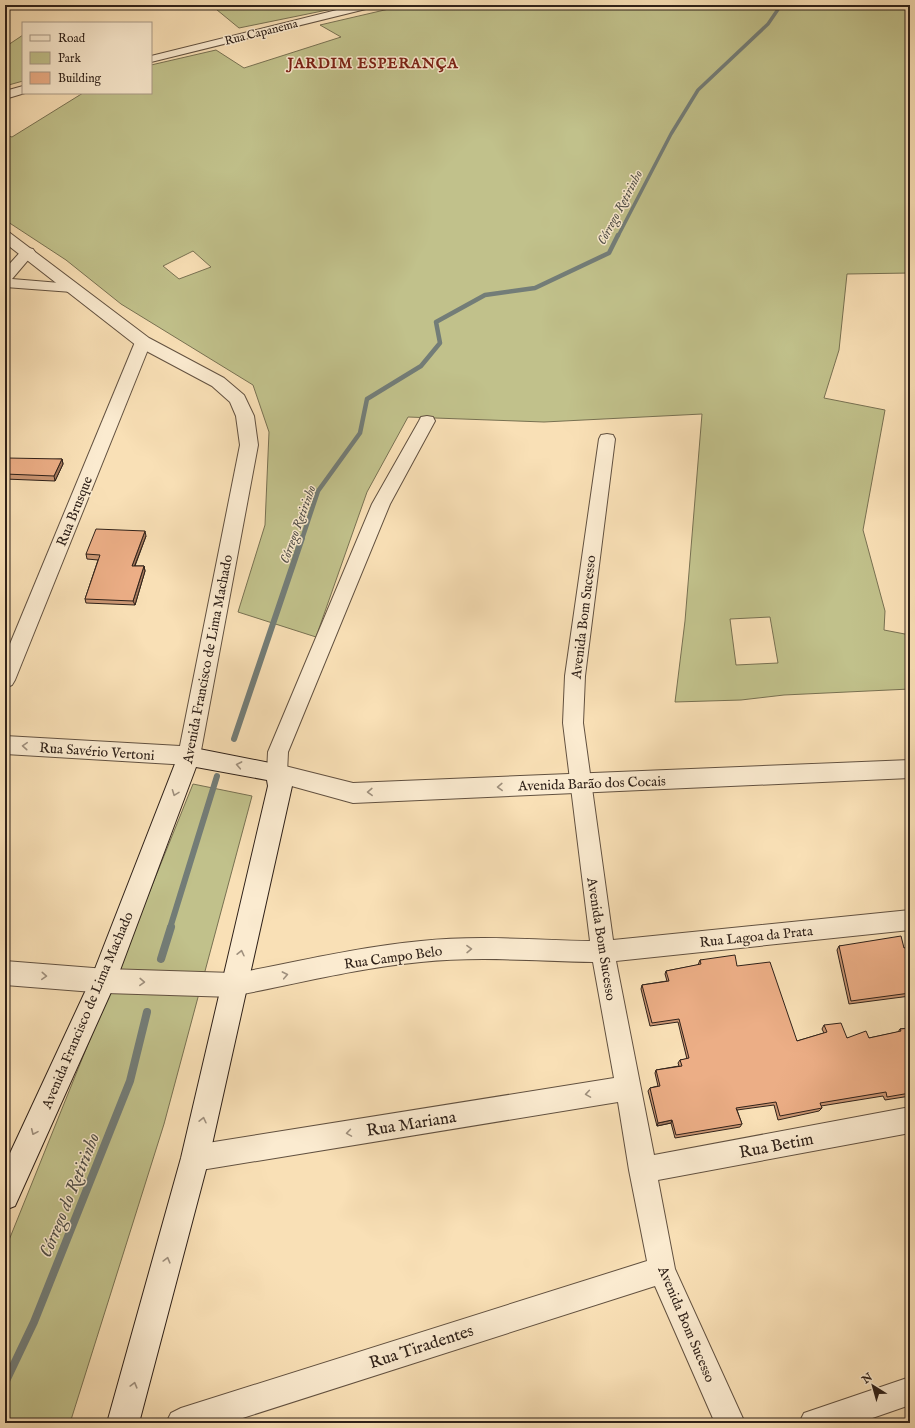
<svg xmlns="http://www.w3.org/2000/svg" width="915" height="1428" font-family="'IM FELL English',serif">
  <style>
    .green { fill: #c1c18b; stroke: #787152; fill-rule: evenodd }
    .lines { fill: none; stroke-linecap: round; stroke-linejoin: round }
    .stream-far3 { stroke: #737d78; stroke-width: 3.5 }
    .stream-far2 { stroke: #737d78; stroke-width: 4.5 }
    .stream-far1 { stroke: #737d78; stroke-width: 6 }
    .stream { stroke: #737d78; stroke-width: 8 }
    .minor-casing { stroke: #625140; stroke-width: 2 }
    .tertiary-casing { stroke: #625140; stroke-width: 2 }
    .secondary-casing { stroke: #2f2119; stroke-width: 2 }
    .minor { fill: #fbebd0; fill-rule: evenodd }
    .tertiary { fill: #fbebd0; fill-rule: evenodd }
    .secondary { fill: #fbebd0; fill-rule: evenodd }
    .wall { fill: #cb9673; stroke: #2f2119 }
    .shaded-wall { fill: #a57a5e; stroke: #2f2119 }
    .building { fill: #ecae86; stroke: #2f2119 }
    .oneway { stroke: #9f907e }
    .labels { text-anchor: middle; stroke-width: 3; stroke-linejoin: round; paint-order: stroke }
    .far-street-label { font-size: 12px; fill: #2f2119; stroke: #fbebd0 }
    .far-water-label { font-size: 13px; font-style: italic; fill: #514f48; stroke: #fbebd0 }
    .street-label { font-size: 14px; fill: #2f2119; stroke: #fbebd0 }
    .far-district-label { font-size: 15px; font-weight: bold; letter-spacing: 1px; fill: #7a1f14; stroke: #fbebd0 }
    .near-street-label { font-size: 17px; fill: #2f2119; stroke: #fbebd0 }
    .near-water-label { font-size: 18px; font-style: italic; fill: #514f48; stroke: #fbebd0 }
  </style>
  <rect width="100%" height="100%" fill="#f9e0b6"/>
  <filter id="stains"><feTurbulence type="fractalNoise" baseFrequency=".005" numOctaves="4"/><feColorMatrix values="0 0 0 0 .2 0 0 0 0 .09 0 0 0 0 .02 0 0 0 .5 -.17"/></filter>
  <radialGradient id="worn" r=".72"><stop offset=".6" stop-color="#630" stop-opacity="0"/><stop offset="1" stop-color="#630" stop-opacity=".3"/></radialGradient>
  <g class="green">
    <polygon points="211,5 333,5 337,8 239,28"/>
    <path d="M406 5H910V273L847 274 839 350 824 398 885 410 863 530 885 611 884 630 910 635V689L784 695 741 700 675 702 685 621 702 414 544 422 408 417 367 492 316 637 238 612 265 525 269 432 253 385 121 304 66 260 5 220V135L12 137 83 93H151V65L216 50 244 68 341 37 320 25ZM193 251 211 267 179 279 163 266ZM770 617 778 663 736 665 730 619Z"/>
    <polygon points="23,35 23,81 5,86 5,47"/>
    <polygon points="193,784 252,796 164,1124 70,1423 5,1423 5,1250"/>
  </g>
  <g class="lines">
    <polyline class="stream-far3" points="618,236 671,134 698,90 768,24 781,5"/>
    <polyline class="stream-far2" points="302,539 318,491 360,433 367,399 421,366 440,343 436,322 485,295 535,288 609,253 618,235"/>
    <g class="stream-far1">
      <polyline points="234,739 302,538"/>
      <polyline points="170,928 217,776"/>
    </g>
    <g class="stream">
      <polyline points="161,959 171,927"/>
      <polyline points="5,1383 34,1322 130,1081 147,1012"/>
    </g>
    <defs>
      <g id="minor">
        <polygon points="357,5 375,5 374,7 151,62 151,56"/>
        <polygon points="23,86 23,93 25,93 5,99 5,91"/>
        <polygon points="28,248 33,249 35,252 12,279 72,284 77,285 79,288 77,291 72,292 5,287 5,269 23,249"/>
        <polygon points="143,337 148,339 151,342 15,680 12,685 5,688 5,656 135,342 138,339"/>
        <polygon points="427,416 433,417 435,421 390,504 288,752 287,773 284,779 277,781 270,779 267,773 268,752 372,504 419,421 421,417"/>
        <path d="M607 434 613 435 615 439 585 676 583 723 613 940 910 910V930L616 961 654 1155 910 1107V1133L658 1180 675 1269 745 1423H715L655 1286 227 1423H166L171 1413 181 1408 647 1261 629 1170 618 1102 195 1171 186 1167 182 1158 186 1149 195 1145 614 1078 593 962C536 961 478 956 421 962 358 968 295 984 233 996L225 993 221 985 225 977 233 974C295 962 358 947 421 941 477 935 534 940 590 941L563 723 565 676 599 439 601 435Z"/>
        <polygon points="910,1377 910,1405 858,1423 799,1423 804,1413"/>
      </g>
      <g id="tertiary">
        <polygon points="5,231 10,233 149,338 224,378 244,395 254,416 258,445 200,756 197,762 189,765 5,754 5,736 180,746 240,445 236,416 230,402 212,386 137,346 5,243"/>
        <polygon points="910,760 910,778 353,803 277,782 269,780 266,773 269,766 277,764 353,783"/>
        <polygon points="5,961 106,969 233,973 242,977 246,985 242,993 233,997 106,993 5,985"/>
      </g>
      <polygon id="secondary" points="189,747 285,766 292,786 209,1158 139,1423 107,1423 181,1158 268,786 267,780 196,767 116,981 15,1206 5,1210 5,1164 91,979 178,756 181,750"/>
    </defs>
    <use href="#minor" class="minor-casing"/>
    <use href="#tertiary" class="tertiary-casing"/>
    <use href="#secondary" class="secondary-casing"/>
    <use href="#minor" class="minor"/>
    <use href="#tertiary" class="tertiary"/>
    <use href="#secondary" class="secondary"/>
  </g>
  <g class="wall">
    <polygon points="62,459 63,464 55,481 5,479 5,462"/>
    <polygon points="146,536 135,566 144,566 145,571 135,605 86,603 85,599 98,560 87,559 86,554"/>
    <polygon points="839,946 904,948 910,947 910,996 849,1004 837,950"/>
    <polygon points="700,960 737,966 797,1041 824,1033 822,1029 824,1025 847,1038 869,1038 898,1032 900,1029 910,1028 910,1096 885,1100 883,1096 821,1106 822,1108 819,1111 778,1120 774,1105 737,1110 742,1124 740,1127 675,1138 671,1123 657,1126 648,1091 650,1088 658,1086 655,1073 656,1070 679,1066 678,1063 680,1060 687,1059 678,1022 650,1026 641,989 642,985 667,981 665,974 666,971 698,965"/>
  </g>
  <g class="shaded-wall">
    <polygon points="62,459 63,464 55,481 54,476"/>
    <polygon points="145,531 146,536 133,570 132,566"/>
    <polygon points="144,566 145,571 135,605 133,601"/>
    <polygon points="672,1120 671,1123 657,1126 658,1123"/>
  </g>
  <g class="building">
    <polygon points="7,458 62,459 54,476 5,474 5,462"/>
    <polygon points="96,529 145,531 132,566 144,566 133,601 85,599 100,555 86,554"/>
    <polygon points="901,936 904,948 910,947 910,993 851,1001 839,946"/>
    <polygon points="735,955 737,966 770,962 797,1041 827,1032 824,1025 841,1023 847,1038 866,1031 869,1038 901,1031 900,1029 910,1028 910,1093 887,1097 886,1092 820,1103 822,1108 780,1116 776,1102 736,1108 742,1124 676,1135 672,1120 658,1123 650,1088 660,1086 656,1070 682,1066 680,1060 689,1058 679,1019 652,1023 642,985 669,981 666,971 701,964 700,960"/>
  </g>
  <defs><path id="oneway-chevron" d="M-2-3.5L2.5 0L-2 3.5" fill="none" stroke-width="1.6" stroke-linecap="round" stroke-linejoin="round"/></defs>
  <g class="oneway">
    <use href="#oneway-chevron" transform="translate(25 746) rotate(-176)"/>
    <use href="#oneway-chevron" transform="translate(239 765) rotate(-169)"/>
    <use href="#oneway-chevron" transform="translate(500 787) rotate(178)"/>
    <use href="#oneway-chevron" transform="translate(370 792) rotate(178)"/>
    <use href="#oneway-chevron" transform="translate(175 793) rotate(111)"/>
    <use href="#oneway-chevron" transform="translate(469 949) rotate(-1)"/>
    <use href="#oneway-chevron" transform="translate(241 953) rotate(-77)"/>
    <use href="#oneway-chevron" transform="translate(285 975) rotate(-11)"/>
    <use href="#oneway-chevron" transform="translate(44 976) rotate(4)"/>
    <use href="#oneway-chevron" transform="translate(142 982) rotate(2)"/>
    <use href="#oneway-chevron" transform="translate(588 1094) rotate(171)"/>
    <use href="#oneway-chevron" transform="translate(203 1120) rotate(-77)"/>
    <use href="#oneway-chevron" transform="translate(34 1132) rotate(114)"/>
    <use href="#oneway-chevron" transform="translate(349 1133) rotate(171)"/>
    <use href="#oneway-chevron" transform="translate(167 1260) rotate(-75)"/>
    <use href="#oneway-chevron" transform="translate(134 1385) rotate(-75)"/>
  </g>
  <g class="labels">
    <g class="far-street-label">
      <text transform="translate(261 32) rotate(-14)" y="4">Rua Capanema</text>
    </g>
    <g class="far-water-label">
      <text transform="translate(619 207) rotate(-62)" y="5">Córrego Retirinho</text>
      <text transform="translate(297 524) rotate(-70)" y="5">Córrego Retirinho</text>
    </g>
    <g class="street-label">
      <text transform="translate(74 511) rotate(-68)" y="5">Rua Brusque</text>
      <text transform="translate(583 617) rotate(-83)" y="5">Avenida Bom Sucesso</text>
      <text transform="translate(207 659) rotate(-79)" y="5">Avenida Francisco de Lima Machado</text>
      <text transform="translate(97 751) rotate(4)" y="5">Rua Savério Vertoni</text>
      <text transform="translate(592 783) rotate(-2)" y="5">Avenida Barão dos Cocais</text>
      <text transform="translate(756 936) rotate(-6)" y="5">Rua Lagoa da Prata</text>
      <text transform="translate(602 939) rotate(81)" y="5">Avenida Bom Sucesso</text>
      <text transform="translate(393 957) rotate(-8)" y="5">Rua Campo Belo</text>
      <text transform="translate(87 1010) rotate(-67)" y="5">Avenida Francisco de Lima Machado</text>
      <text transform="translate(687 1324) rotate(67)" y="5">Avenida Bom Sucesso</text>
    </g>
    <g class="far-district-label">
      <text x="373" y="68">JARDIM ESPERANÇA</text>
    </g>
    <g class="near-street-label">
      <text transform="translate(411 1123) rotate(-9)" y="6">Rua Mariana</text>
      <text transform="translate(776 1145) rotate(-11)" y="6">Rua Betim</text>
      <text transform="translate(421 1346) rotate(-18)" y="6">Rua Tiradentes</text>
    </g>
    <g class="near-water-label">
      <text transform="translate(69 1195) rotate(-68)" y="6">Córrego do Retirinho</text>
    </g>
  </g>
  <rect width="915" height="1428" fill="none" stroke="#f9e0b6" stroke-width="20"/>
  <rect x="6" y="6" width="903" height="1416" fill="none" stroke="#2f2119" stroke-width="2"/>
  <rect x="10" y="10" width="895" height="1408" fill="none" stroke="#2f2119"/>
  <rect x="22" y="22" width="130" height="72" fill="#fbebd0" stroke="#a99a87"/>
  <rect x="30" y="35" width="20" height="6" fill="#fbebd0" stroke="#a99a87"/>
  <text x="58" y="42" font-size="12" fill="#2f2119">Road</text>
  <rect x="30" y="52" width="20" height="12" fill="#c1c18b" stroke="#a99a87"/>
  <text x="58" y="62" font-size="12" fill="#2f2119">Park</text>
  <rect x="30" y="72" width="20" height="12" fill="#ecae86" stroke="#a99a87"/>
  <text x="58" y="82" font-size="12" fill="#2f2119">Building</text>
  <g transform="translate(873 1386) rotate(323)" stroke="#fbebd0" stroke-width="3" paint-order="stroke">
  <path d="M0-3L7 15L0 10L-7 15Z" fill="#2f2119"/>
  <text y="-6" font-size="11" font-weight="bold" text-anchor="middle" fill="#2f2119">N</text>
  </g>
  <rect width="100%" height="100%" filter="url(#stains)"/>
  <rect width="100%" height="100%" fill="url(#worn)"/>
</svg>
